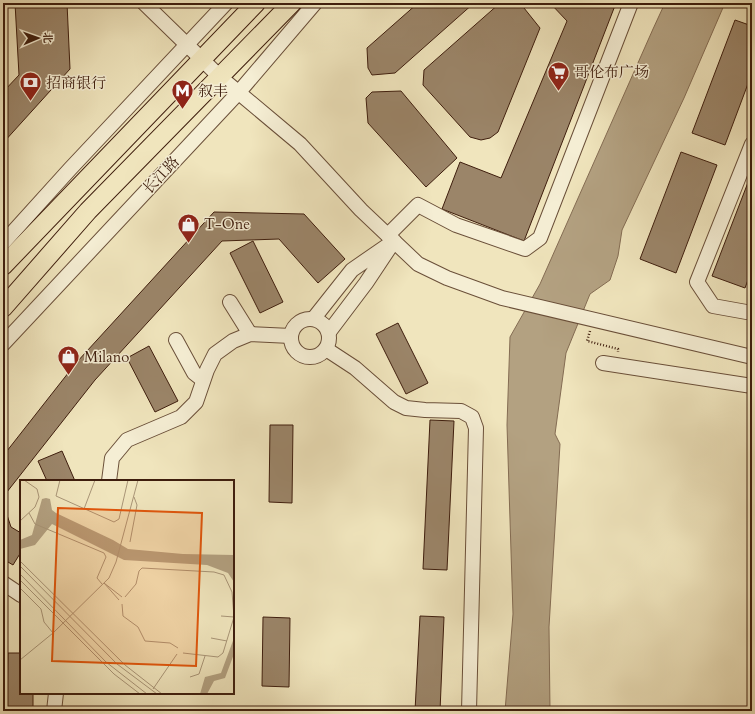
<svg xmlns="http://www.w3.org/2000/svg" width="755" height="714" font-family="Cardo,'Noto Serif SC',serif">
  <style>
    .water { fill: #b3a181; stroke: #846c53 }
    .building { fill: #9b8569; stroke: #3e1d0d }
    .lines { fill: none; stroke-linecap: round; stroke-linejoin: round }
    .minor-casing { stroke: #6a4f39; stroke-width: 16 }
    .major-casing { stroke: #3e1d0d; stroke-width: 20 }
    .path { stroke: #3e1d0d; stroke-width: 2.5; stroke-dasharray: 1 2; stroke-linecap: butt }
    .minor { stroke: #f5eed4; stroke-width: 14 }
    .major { stroke: #f0e5bd; stroke-width: 18 }
    .labels { text-anchor: middle; stroke-width: 3; stroke-linejoin: round; paint-order: stroke }
    .poi-label { font-size: 15px; fill: #3e1d0d; stroke: #f5eed4; text-anchor: start }
    .street-label { font-size: 15px; fill: #3e1d0d; stroke: #f5eed4 }
    .inset-road { fill: none; stroke: #a99577; stroke-width: 1 }
    .view { fill: #e0560c; fill-opacity: 0.15; stroke: #e0560c; stroke-width: 2 }
    .inset-edge { fill: none; stroke: #3e1d0d; stroke-width: 2 }
  </style>
  <rect width="100%" height="100%" fill="#f0e5bd"/>
  <filter id="stains"><feTurbulence type="fractalNoise" baseFrequency=".005" numOctaves="4"/><feColorMatrix values="0 0 0 0 .2 0 0 0 0 .09 0 0 0 0 .02 0 0 0 .5 -.17"/></filter>
  <radialGradient id="worn" r=".72"><stop offset=".6" stop-color="#630" stop-opacity="0"/><stop offset="1" stop-color="#630" stop-opacity=".3"/></radialGradient>
  <polygon class="water" points="665,3 725,3 684,98 622,230 618,256 610,280 590,294 566,353 555,434 560,444 549,627 550,711 505,711 513,614 507,425 510,337 540,284 653,29"/>
  <g class="building">
    <polygon points="15,3 67,3 70,69 3,143 3,92 19,75"/>
    <polygon points="418,3 474,3 395,73 372,75 368,68 367,48"/>
    <polygon points="500,3 520,3 540,28 498,132 490,138 481,140 470,137 423,85 424,70"/>
    <polygon points="550,3 616,3 524,241 442,209 460,162 501,178 567,21"/>
    <polygon points="735,20 752,26 752,73 725,145 692,133"/>
    <polygon points="401,91 457,158 426,187 368,123 366,98 372,92"/>
    <polygon points="681,152 717,165 676,273 640,259"/>
    <polygon points="752,172 752,269 745,288 712,276"/>
    <polygon points="214,212 304,214 345,259 318,283 279,239 222,241 95,380 3,497 3,456 76,363"/>
    <polygon points="253,241 283,302 260,313 230,253"/>
    <polygon points="398,323 428,383 406,394 376,334"/>
    <polygon points="149,346 178,401 155,412 127,358"/>
    <polygon points="430,420 454,421 447,570 423,569"/>
    <polygon points="270,425 293,425 292,503 269,502"/>
    <polygon points="62,451 75,481 47,481 38,461"/>
    <polygon points="3,503 11,527 21,533 21,552 13,565 3,559"/>
    <polygon points="420,616 444,617 440,711 415,711"/>
    <polygon points="263,617 290,618 289,687 262,686"/>
    <polygon points="8,653 21,653 21,693 33,693 33,711 7,711"/>
  </g>
  <g class="lines">
    <defs>
      <g id="minor">
        <polyline points="144,3 220,77 300,144 361,210 418,264 447,278 502,298 752,357"/>
        <polyline points="752,144 697,282 713,306 752,313"/>
        <polyline points="388,235 418,205 456,225 525,249 540,238 631,3"/>
        <polyline points="3,243 70,169 226,3"/>
        <polyline points="230,302 250,334"/>
        <polyline points="314,318 352,270 394,241 366,283 329,332"/>
        <circle cx="310" cy="338" r="19"/>
        <polyline points="176,340 194,373 203,380"/>
        <polyline points="3,344 239,92 315,3"/>
        <polyline points="326,349 355,368 394,402 406,408 425,410 461,411 472,417 476,428 469,711"/>
        <polyline points="603,363 752,386"/>
        <polyline points="109,481 112,458 127,440 181,417 196,402 207,370 215,354 233,341 250,334 291,336"/>
        <polyline points="3,583 21,595"/>
        <polyline points="54,711 56,693"/>
      </g>
      <g id="major">
        <polyline points="3,266 256,3"/>
        <polyline points="3,308 88,211 292,3"/>
      </g>
    </defs>
    <use href="#minor" class="minor-casing"/>
    <use href="#major" class="major-casing"/>
    <polyline class="path" points="590,331 587,341 618,349 618,352"/>
    <use href="#minor" class="minor"/>
    <use href="#major" class="major"/>
  </g>
  <defs>
    <symbol id="supermarket-pin" viewBox="-11 -11 22 30"><path d="M0 17L-7.5 6A9.5 9.5 0 1 1 7.5 6Z" fill="#8f2418" stroke="#f5eed4"/><path d="M-6-5.5h2.5l.6 2H6L4.5 2H-2.5L-4.4-4H-6ZM-1.5 3.2a1.3 1.3 0 1 0 .1 0ZM3 3.2a1.3 1.3 0 1 0 .1 0Z" fill="#fff"/></symbol>
    <symbol id="bank-pin" viewBox="-11 -11 22 30"><path d="M0 17L-7.5 6A9.5 9.5 0 1 1 7.5 6Z" fill="#8f2418" stroke="#f5eed4"/><path d="M-6-4H6V4H-6ZM0-2.3a2.3 2.3 0 1 0 0 4.6a2.3 2.3 0 1 0 0-4.6Z" fill="#fff"/></symbol>
    <symbol id="metro-pin" viewBox="-11 -11 22 30"><path d="M0 17L-7.5 6A9.5 9.5 0 1 1 7.5 6Z" fill="#8f2418" stroke="#f5eed4"/><path d="M-5.5 5V-5H-3L0 0L3-5H5.5V5H3V-.5L0 4L-3-.5V5Z" fill="#fff"/></symbol>
    <symbol id="shop-pin" viewBox="-11 -11 22 30"><path d="M0 17L-7.5 6A9.5 9.5 0 1 1 7.5 6Z" fill="#8f2418" stroke="#f5eed4"/><path d="M-5-2.5h2.3a2.7 3.5 0 0 1 5.4 0H5L5.5 6h-11ZM-1.5-2.5h3a1.5 2.3 0 0 0-3 0Z" fill="#fff"/></symbol>
  </defs>
  <g fill-rule="evenodd">
    <use href="#supermarket-pin" x="546" y="60" width="25" height="34"/>
    <use href="#bank-pin" x="18" y="70" width="25" height="34"/>
    <use href="#metro-pin" x="170" y="78" width="25" height="34"/>
    <use href="#shop-pin" x="176" y="212" width="25" height="34"/>
    <use href="#shop-pin" x="56" y="344" width="25" height="34"/>
  </g>
  <g class="labels">
    <g class="poi-label">
      <text x="574" y="77">哥伦布广场</text>
      <text x="46" y="88">招商银行</text>
      <text x="198" y="96">叙丰</text>
      <text x="204" y="229">T-One</text>
      <text x="84" y="362">Milano</text>
    </g>
    <g class="street-label">
      <text transform="translate(161 175) rotate(-47)" y="5">长江路</text>
    </g>
  </g>
  <g transform="translate(20 480)">
    <rect width="214" height="214" fill="#f0e5bd"/>
    <path d="M26 18 30 19 32 30 36 33 93 60 108 69 163 74 214 75V102L208 93 187 85 104 80 32 44 15 65 0 69V60L12 55 22 19ZM214 158V174L205 198 194 201 187 214H180L185 197 201 193Z" fill="#b3a181"/>
    <path class="inset-road" d="M40 0 36 16 94 42 99 39 108 0M64 29 75 0M9 33 15 44 84 73 86 77 77 98 82 104M0 41 15 27 19 17 17 9 4 0M110 62 117 25 114 17M0 81 105 185 142 214M0 86 97 184 137 214M0 94 86 182 127 214M0 100 94 194 120 214M0 108 21 129 24 142 33 153M105 117 116 104 119 91 122 88 194 92 204 95 212 112 214 137 203 173 198 177 163 173M99 120 84 103 102 117M102 124 103 136 118 147 125 161 150 163 158 168M201 136 214 137M191 158 207 161M0 180 33 153 89 98 96 82 118 0M170 197 179 194 185 176M133 209 157 174"/>
    <path class="view" d="M38 28 182 33 176 186 32 181Z"/>
    <rect width="214" height="214" class="inset-edge"/>
  </g>
  <rect width="755" height="714" fill="none" stroke="#f0e5bd" stroke-width="16"/>
  <rect x="4" y="4" width="747" height="706" fill="none" stroke="#3e1d0d" stroke-width="2"/>
  <rect x="8" y="8" width="739" height="698" fill="none" stroke="#3e1d0d"/>
  <g transform="translate(38 38) rotate(88)" stroke="#f5eed4" stroke-width="3" paint-order="stroke">
  <path d="M0-3L7 15L0 10L-7 15Z" fill="#3e1d0d"/>
  <text y="-6" font-size="11" font-weight="bold" text-anchor="middle" fill="#3e1d0d">北</text>
  </g>
  <rect width="100%" height="100%" filter="url(#stains)"/>
  <rect width="100%" height="100%" fill="url(#worn)"/>
</svg>
